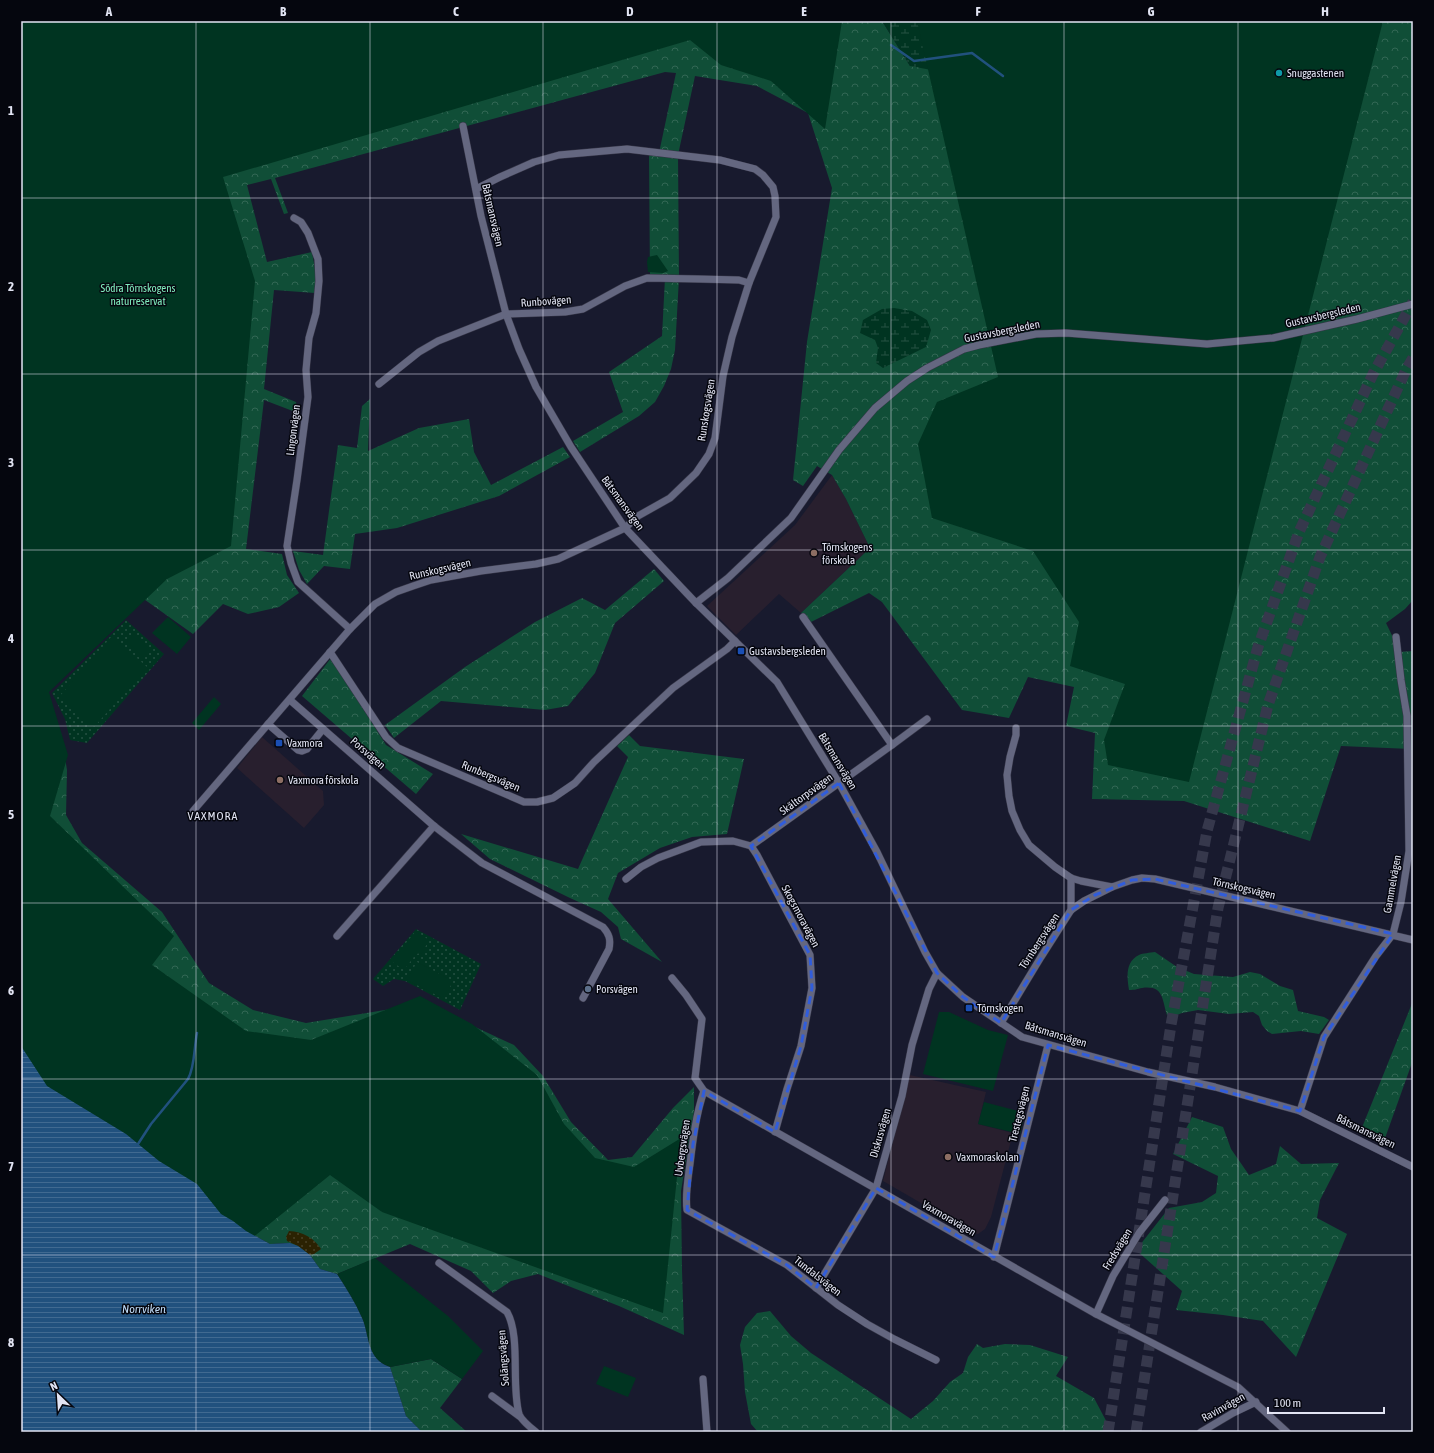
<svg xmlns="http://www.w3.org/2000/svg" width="1434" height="1453" font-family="'Asap Condensed',sans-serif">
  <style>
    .education { fill: #281f2e }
    .grass { fill: url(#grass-dots) }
    .forest { fill: url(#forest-crowns) }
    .wetland { fill: url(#wetland-marsh) }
    .sand { fill: url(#sand-dots) }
    .park { fill: #003421 }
    .water { fill: url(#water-rules) }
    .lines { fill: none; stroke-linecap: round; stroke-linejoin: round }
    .stream { stroke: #21517e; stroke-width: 2.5 }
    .highway-tunnel { stroke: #36384c; stroke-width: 11; stroke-dasharray: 11 5.5; stroke-linecap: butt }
    .minor-casing { stroke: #363647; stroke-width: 8 }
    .minor { stroke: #646780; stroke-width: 7 }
    .marked { fill: none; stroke: #315ddb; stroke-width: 3; stroke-dasharray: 8 5; stroke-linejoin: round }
    .grid { fill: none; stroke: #e2e4f3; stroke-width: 1; stroke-opacity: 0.55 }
    .culture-dot { fill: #0f9aa8; stroke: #05060e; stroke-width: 1.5 }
    .education-dot { fill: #8d6e63; stroke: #05060e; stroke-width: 1.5 }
    .transit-dot { fill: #1a4fb4; stroke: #05060e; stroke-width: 1.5 }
    .service-dot { fill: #5c6f8a; stroke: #05060e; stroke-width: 1.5 }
    .labels { text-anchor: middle; stroke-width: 3; stroke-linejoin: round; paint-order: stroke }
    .poi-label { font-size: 11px; fill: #e2e4f3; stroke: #05060e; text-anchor: start }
    .street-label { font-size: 11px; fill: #e2e4f3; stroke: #05060e }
    .park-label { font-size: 11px; fill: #81edbe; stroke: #05060e }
    .neighbourhood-label { font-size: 12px; letter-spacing: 1px; fill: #e2e4f3; stroke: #05060e }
    .water-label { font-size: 12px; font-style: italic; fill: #c0dbf7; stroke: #05060e }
    .neatline { fill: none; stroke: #e2e4f3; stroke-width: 1.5 }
    .grid-label { font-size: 13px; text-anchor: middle; font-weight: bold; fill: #e2e4f3 }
  </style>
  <defs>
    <pattern id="grass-dots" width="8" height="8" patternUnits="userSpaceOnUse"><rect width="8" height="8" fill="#003421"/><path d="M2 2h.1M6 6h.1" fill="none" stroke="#255142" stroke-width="1.8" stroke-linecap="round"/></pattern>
    <pattern id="forest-crowns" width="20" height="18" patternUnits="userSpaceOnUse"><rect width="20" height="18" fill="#104e37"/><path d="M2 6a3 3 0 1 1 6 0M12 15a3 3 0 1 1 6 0" fill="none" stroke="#326754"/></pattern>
    <pattern id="wetland-marsh" width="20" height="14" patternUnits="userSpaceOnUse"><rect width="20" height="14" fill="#003421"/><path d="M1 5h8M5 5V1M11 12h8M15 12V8" fill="none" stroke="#255142"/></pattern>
    <pattern id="sand-dots" width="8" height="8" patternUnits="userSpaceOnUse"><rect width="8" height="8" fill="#2b2202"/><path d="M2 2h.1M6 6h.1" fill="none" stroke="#494227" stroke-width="1.8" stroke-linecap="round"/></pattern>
    <pattern id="water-rules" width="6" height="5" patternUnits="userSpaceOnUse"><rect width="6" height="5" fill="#21517e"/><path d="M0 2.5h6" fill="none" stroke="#416a91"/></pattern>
  </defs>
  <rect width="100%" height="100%" fill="#181a2e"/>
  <g class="education">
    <polygon points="832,475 846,499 870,548 801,613 779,594 736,635 707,606 795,525"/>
    <polygon points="262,737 323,791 324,805 304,828 237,768"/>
    <polygon points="910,1075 986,1092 978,1124 1013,1133 991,1217 985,1229 978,1234 971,1232 883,1181"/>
  </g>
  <g class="grass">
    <polygon points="126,620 164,654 87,743 70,740 65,719 52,693"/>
    <polygon points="416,929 481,964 460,1010 405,981 394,979 383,986 373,979"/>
  </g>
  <g class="forest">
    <polygon points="21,21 882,21 910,66 1296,21 1413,21 1413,600 1405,609 1386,623 1400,652 1413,651 1413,766 1411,749 1341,746 1310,841 1184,801 1092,799 1095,733 1066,726 1074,687 1028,677 1009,718 962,710 882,602 869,593 811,622 801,613 870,548 846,499 832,475 817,466 803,486 793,480 807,342 832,188 808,113 757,86 695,76 678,155 679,278 675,350 671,369 664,386 655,402 639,416 580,452 573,441 623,412 609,372 662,336 665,278 650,278 649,152 659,153 676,73 665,72 275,178 288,213 284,214 271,179 247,185 267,262 312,252 316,275 315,293 274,290 264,389 296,402 298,413 264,400 246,549 282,554 287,575 299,593 279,607 248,614 223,604 193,634 141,597 43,688 61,733 67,770 66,815 82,843 162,912 209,983 253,1010 306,1023 397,1008 458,1019 514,1045 543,1076 571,1122 608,1160 632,1157 673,1108 694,1087 694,1112 681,1191 682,1270 684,1335 619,1306 538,1274 511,1281 493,1293 471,1271 410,1244 337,1274 320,1269 310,1255 290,1243 270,1244 246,1231 47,1086"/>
    <polygon points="370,399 368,451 419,428 469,419 474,452 491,485 563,447 570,457 499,496 397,528 355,534 350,569 324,566 307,584 299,570 293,551 323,555 338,445 357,448 362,406"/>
    <polygon points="654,569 664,581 615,623 595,673 568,706 545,710 441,701 394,738 385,725 465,667 535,622 582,598 605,610"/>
    <polygon points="331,658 386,745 433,774 416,794 302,696"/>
    <polygon points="629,735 640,746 744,759 727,834 692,837 660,848 618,873 608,899 662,962 621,939 618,927 601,912 570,898 490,859 461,834 578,869 628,757 617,746"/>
    <path d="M1155 952 1177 967 1194 974 1233 977 1250 972 1260 974 1280 986 1293 990 1298 1011 1324 1017 1329 1020 1319 1034 1301 1031 1272 1034 1267 1031 1262 1025 1259 1016 1253 1012 1229 1014 1198 1010 1182 1013 1172 1017 1167 1015C1162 1000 1164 985 1142 988 1137 989 1135 990 1129 990 1127 977 1125 962 1139 955 1143 953 1150 953 1155 952Z"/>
    <polygon points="1413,1001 1413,1060 1384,1141 1361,1130"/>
    <polygon points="1192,1117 1223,1127 1231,1149 1249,1175 1276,1164 1280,1146 1301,1164 1339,1163 1320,1200 1317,1218 1347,1234 1296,1357 1263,1321 1223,1315 1176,1310 1182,1291 1136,1250 1169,1208 1202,1202 1216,1193 1218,1176 1173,1154"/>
    <polygon points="770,1311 791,1336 811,1353 911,1419 933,1401 950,1382 963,1373 968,1357 977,1344 983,1348 1005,1344 1030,1345 1068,1357 1056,1376 1094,1398 1112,1432 758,1432 751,1424 745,1392 743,1364 740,1345 745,1327 757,1313"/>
    <polygon points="431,1359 462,1379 440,1408 467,1432 422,1432 406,1416 390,1367"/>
  </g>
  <g class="wetland">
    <polygon points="882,21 943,21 942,72 910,66"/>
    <polygon points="894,308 912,311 927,320 931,330 926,347 883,368 876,363 878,348 875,340 860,333 863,320 882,309"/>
  </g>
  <path class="sand" d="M289 1231C303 1232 313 1237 321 1249L314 1254 310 1255 298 1246 287 1241 286 1237Z"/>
  <g class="park">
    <polygon points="21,21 842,21 825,129 771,81 721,65 690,40 223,177 255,281 231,546 167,579 49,692 68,755 50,816 174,936 152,965 246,1031 311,1040 420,996 472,1024 537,1075 564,1124 595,1158 634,1167 681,1138 663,1313 382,1212 330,1175 215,1268 21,1114"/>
    <polygon points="917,21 1383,21 1189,782 1108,765 1104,740 1125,684 1070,666 1079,622 1033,551 932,518 918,444 937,402 998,377"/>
    <polygon points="657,255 668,271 663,273 648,272 647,262 648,257"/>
    <polygon points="168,617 191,637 177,654 152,633"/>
    <polygon points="134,634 151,651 144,658 127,641"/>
    <polygon points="112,636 147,667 94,727 59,697"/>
    <polygon points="214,697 221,704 199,730 192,723"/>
    <polygon points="416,931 429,940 422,953 416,954 404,970 391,961"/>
    <polygon points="417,962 453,981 444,999 407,980"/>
    <polygon points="939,1012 949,1012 988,1030 1008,1035 993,1091 923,1074"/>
    <polygon points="984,1102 1025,1113 1020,1134 978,1124"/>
    <path d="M375 1258 448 1316 483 1351 462 1379 431 1359 390 1367C387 1366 382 1364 379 1361 367 1350 368 1331 362 1318 355 1302 346 1288 337 1274Z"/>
    <polygon points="604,1366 636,1378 628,1397 596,1384"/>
  </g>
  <path class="water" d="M21 1046 47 1086 126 1134 159 1161 197 1184 221 1214 233 1221 246 1231 270 1244 290 1243 298 1246 310 1255 320 1269 337 1274C346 1288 355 1302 362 1318 368 1331 367 1350 379 1361 382 1364 387 1366 390 1367L406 1416 422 1432H21Z"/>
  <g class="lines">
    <g class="stream">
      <polyline points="891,45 914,61 972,53 1003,76"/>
      <path d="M138 1144 151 1124 188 1079C195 1067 194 1047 197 1033"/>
    </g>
    <g class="highway-tunnel">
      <polyline points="1108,1432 1171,1025 1207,831 1258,647 1299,532 1373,374 1413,302"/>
      <polyline points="1136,1432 1218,908 1268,705 1320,557 1406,370 1413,358"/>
    </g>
    <defs>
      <g id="minor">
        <polyline points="463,126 481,216 506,314 519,349 536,387 571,447 625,528 696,603 777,682 839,783 877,852 925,952 937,973 963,997 1022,1037 1148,1072 1215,1087 1300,1111 1413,1167"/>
        <polyline points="294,218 301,222 308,233 318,259 319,281 316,313 309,338 306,370 308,397 297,480 287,546 291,563 298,582 350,629"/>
        <polyline points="379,384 419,352 438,341 506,314 565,312 583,309 625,286 647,278 699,279 739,280 749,283"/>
        <polyline points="696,603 728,578 791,518 839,450 875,408 907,381 927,368 964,349 979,345 1036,334 1066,333 1207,344 1273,338 1357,319 1413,304"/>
        <polyline points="330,652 386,737 398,748 524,802 537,802 553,798 575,783 594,762 673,688 727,649 735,641"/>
        <path d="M290 700 434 826 482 863 603 927C609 934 611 939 609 949L583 998"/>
        <polyline points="268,724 298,750 302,751 307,749 323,729"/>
        <polyline points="1016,728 1016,735 1010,757 1007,775 1009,796 1012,811 1020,830 1029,845 1055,867 1071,878 1081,881 1112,887 1132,880 1142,878 1155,879 1413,940"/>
        <polyline points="892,745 927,719"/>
        <polyline points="193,811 350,629 375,604 396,592 413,586 431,580 481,571 536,564 558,559 625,528 638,516 670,498 696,473 709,454 715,438 723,376 732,337 749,283 776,217 775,196 773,187 763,175 755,169 720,160 627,149 559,155 534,162 500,177 476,189"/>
        <polyline points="751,846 892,745 803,617"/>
        <polyline points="1071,878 1071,910"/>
        <polyline points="626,879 641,867 658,858 701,842 733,841 751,846 757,855 810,955 812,988 801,1046 787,1089 775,1132"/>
        <polyline points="337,936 434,826"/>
        <polyline points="672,978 686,995 702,1019 695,1078 704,1091 1096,1314 1238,1387 1287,1432"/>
        <polyline points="1001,1023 1041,957 1071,910 1084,901 1112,887"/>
        <path d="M704 1091C696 1114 693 1139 690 1164 688 1179 685 1194 687 1210L787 1265 838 1305 867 1324 894 1339 936 1360"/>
        <polyline points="1300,1111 1324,1037 1376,956 1393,934 1401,902 1409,851 1407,716 1401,680 1396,637"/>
        <polyline points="994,1257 1048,1045"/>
        <path d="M439 1263 507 1312C521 1337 511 1385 519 1414 521 1420 531 1428 536 1432"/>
        <polyline points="816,1288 876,1188 902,1096 912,1045 929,989 937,973"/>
        <polyline points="1096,1314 1113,1276 1139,1233 1165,1200"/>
        <polyline points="703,1379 707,1432"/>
        <polyline points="492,1396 519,1416"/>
        <polyline points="1201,1432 1233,1413 1256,1402"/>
      </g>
    </defs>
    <use href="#minor" class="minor-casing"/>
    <use href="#minor" class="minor"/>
  </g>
  <path class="marked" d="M839 783 937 973 963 997 1001 1023 1071 910 1095 895 1132 880 1155 879 1393 934 1324 1037 1300 1111 1048 1045 994 1257 876 1188 816 1288 787 1265 687 1210 693 1144 704 1091 775 1132 801 1046 812 988 810 955 751 846Z"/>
  <path class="grid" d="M196 21V1432M370 21V1432M543 21V1432M717 21V1432M891 21V1432M1064 21V1432M1238 21V1432M21 198H1413M21 374H1413M21 550H1413M21 726H1413M21 903H1413M21 1079H1413M21 1255H1413"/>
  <circle class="culture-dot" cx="1279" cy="73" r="4"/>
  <g class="education-dot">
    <circle cx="814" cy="553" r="4"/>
    <circle cx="280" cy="780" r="4"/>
    <circle cx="948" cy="1157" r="4"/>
  </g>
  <g class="transit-dot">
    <rect x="737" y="647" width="8" height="8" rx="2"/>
    <rect x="275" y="739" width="8" height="8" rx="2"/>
    <rect x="965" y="1004" width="8" height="8" rx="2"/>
  </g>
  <circle class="service-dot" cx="588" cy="989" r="4"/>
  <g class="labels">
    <g class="poi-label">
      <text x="1287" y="77">Snuggastenen</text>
      <text x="822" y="551">Törnskogens<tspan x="822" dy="13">förskola</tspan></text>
      <text x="749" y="655">Gustavsbergsleden</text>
      <text x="287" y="747">Vaxmora</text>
      <text x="288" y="784">Vaxmora förskola</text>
      <text x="596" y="993">Porsvägen</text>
      <text x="977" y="1012">Törnskogen</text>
      <text x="956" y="1161">Vaxmoraskolan</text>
    </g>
    <g class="street-label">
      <text transform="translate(493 215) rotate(77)" y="4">Båtsmansvägen</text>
      <text transform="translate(546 301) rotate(-4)" y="4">Runbovägen</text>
      <text transform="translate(1323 315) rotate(-13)" y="4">Gustavsbergsleden</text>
      <text transform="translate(1002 331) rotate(-11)" y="4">Gustavsbergsleden</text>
      <text transform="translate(706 410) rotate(-81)" y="4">Runskogsvägen</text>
      <text transform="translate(293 430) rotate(-83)" y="4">Lingonvägen</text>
      <text transform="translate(623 503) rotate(54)" y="4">Båtsmansvägen</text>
      <text transform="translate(440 569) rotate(-13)" y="4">Runskogsvägen</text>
      <text transform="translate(368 753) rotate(41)" y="4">Porsvägen</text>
      <text transform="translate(838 761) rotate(59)" y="4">Båtsmansvägen</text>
      <text transform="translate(491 776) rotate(23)" y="4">Runbergsvägen</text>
      <text transform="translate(806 794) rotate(-36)" y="4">Skältorpsvägen</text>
      <text transform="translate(1392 884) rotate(-80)" y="4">Gammelvägen</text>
      <text transform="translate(1244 888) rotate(13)" y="4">Törnskogsvägen</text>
      <text transform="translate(801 916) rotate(62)" y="4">Skogsmoravägen</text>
      <text transform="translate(1039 941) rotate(-57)" y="4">Törnbergsvägen</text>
      <text transform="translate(1056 1034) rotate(17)" y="4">Båtsmansvägen</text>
      <text transform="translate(1019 1114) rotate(-76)" y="4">Trestegsvägen</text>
      <text transform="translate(1366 1131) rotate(26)" y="4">Båtsmansvägen</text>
      <text transform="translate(880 1133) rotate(-74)" y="4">Diskusvägen</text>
      <text transform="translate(682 1148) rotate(-82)" y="4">Uvbergsvägen</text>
      <text transform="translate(949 1218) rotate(30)" y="4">Vaxmoravägen</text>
      <text transform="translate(1117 1249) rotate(-59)" y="4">Fredsvägen</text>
      <text transform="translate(818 1276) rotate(38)" y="4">Tundalsvägen</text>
      <text transform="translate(503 1358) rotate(-94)" y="4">Solängsvägen</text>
      <text transform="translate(1223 1407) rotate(-29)" y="4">Ravinvägen</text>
    </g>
    <g class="park-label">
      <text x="138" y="292">Södra Törnskogens<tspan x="138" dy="13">naturreservat</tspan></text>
    </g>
    <g class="neighbourhood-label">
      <text x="213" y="820">VAXMORA</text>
    </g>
    <g class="water-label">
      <text x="144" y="1313">Norrviken</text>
    </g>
  </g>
  <rect width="1434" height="1453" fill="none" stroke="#05060e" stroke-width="44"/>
  <g transform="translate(58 1395) rotate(335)" stroke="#05060e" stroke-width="3" paint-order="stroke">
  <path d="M0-3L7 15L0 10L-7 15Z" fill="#e2e4f3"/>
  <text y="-6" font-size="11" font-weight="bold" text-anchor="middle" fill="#e2e4f3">N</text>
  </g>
  <path d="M1268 1407v6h116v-6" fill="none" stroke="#e2e4f3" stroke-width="2"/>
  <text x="1274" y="1407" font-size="12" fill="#e2e4f3" stroke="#05060e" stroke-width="3" paint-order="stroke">100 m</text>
  <rect x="22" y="22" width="1390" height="1409" class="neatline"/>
  <g class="grid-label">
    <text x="109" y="16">A</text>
    <text x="283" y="16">B</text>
    <text x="456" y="16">C</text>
    <text x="630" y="16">D</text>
    <text x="804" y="16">E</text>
    <text x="978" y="16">F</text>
    <text x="1151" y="16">G</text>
    <text x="1325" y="16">H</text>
    <text x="11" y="115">1</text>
    <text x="11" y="291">2</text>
    <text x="11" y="467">3</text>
    <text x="11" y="643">4</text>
    <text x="11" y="819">5</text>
    <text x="11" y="995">6</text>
    <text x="11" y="1171">7</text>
    <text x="11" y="1347">8</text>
  </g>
</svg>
